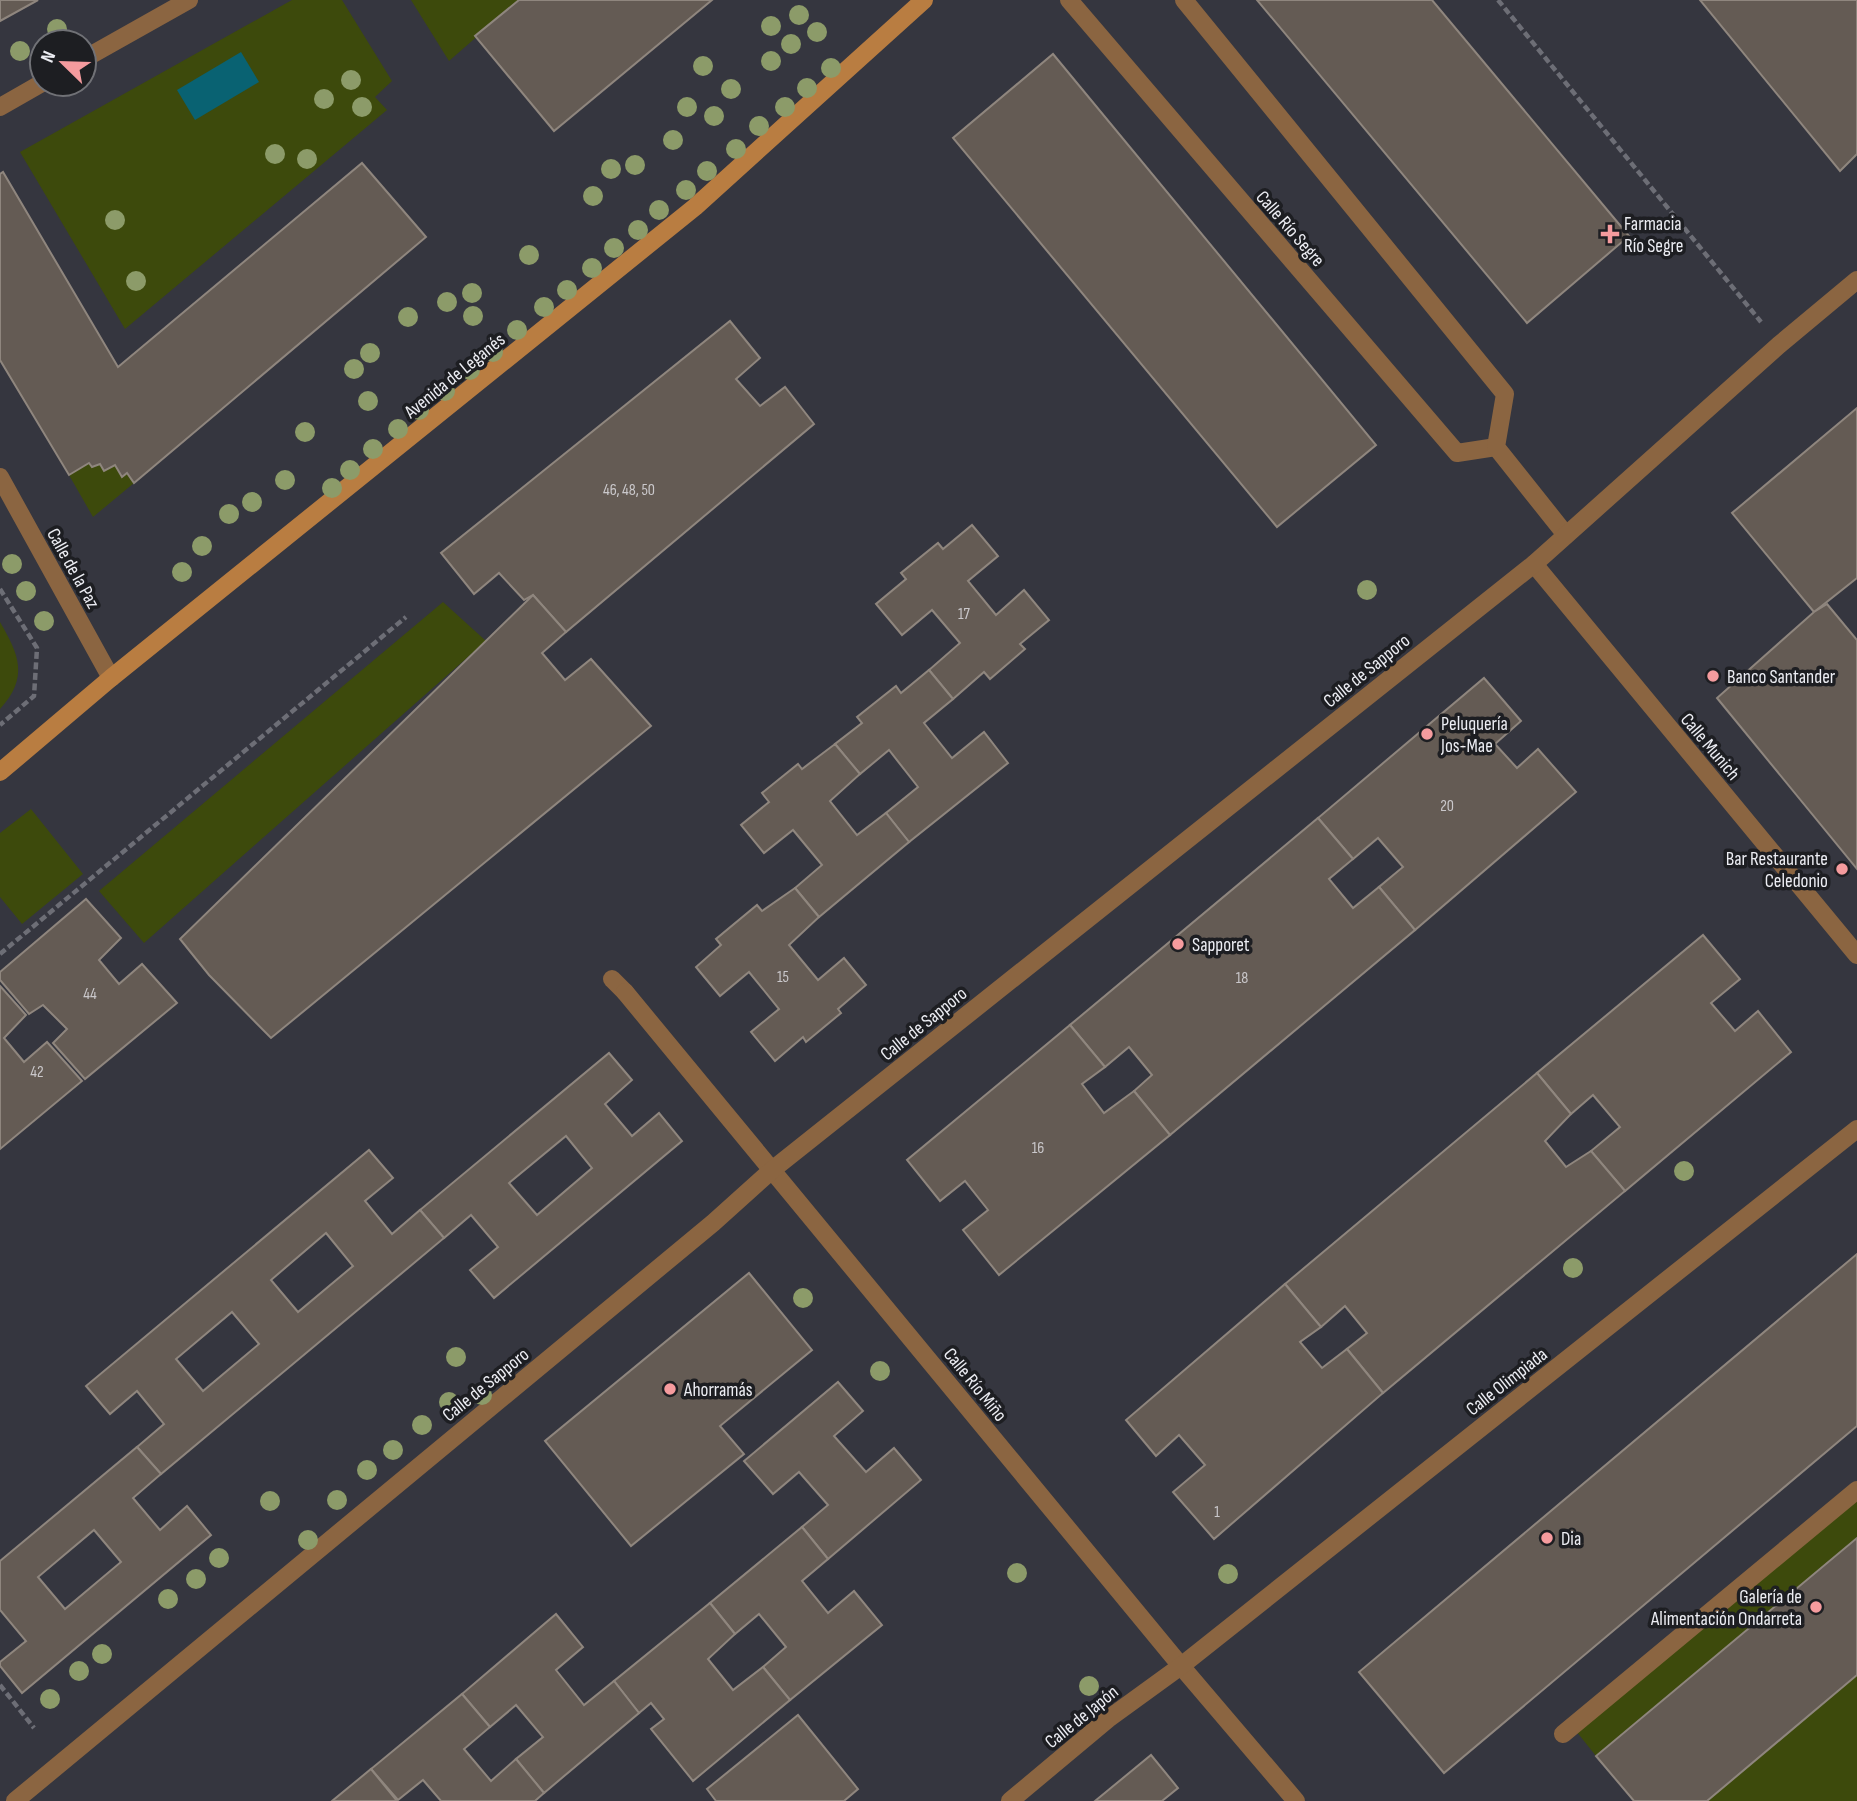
<svg xmlns="http://www.w3.org/2000/svg" width="1857" height="1801" font-family="'Sofia Sans Condensed',sans-serif">
  <style>
    .green { fill: #3d4a0c }
    .water { fill: #096272 }
    .building { fill: #645b54; stroke: #8f867e; stroke-width: 2; fill-rule: evenodd }
    .lines { fill: none; stroke-linecap: round; stroke-linejoin: round }
    .path { stroke: #6d6e76; stroke-width: 4.5; stroke-dasharray: 7 3.5; stroke-linecap: butt }
    .lane { stroke: #8b6541; stroke-width: 18 }
    .street { stroke: #8b6541; stroke-width: 18 }
    .secondary { stroke: #b97d41; stroke-width: 18 }
    .tree { fill: #8c9b69 }
    .poi-dot { fill: #f59b9e; stroke: #1d1e22; stroke-width: 2.5 }
    .labels { text-anchor: middle; stroke-width: 7; stroke-linejoin: round; paint-order: stroke }
    .number-label { font-size: 16px; fill: #cac8cb }
    .poi-label { font-size: 19px; fill: #ecedf3; stroke: #1d1e22; text-anchor: start }
    .street-label { font-size: 19px; fill: #ecedf3; stroke: #1d1e22 }
  </style>
  <rect width="100%" height="100%" fill="#35363f"/>
  <g class="green">
    <polygon points="292,0 342,0 392,81 375,97 387,110 125,329 20,152"/>
    <polygon points="411,0 519,0 449,61"/>
    <polygon points="89,463 92,467 100,464 104,471 115,465 127,473 134,483 93,517 69,475"/>
    <polygon points="443,602 486,641 144,943 99,891"/>
    <path d="M0 622C19 655 29 677 0 709Z"/>
    <polygon points="31,809 83,874 22,924 0,897 0,833"/>
    <polygon points="1857,1490 1857,1538 1596,1756 1572,1726"/>
    <polygon points="1857,1675 1857,1801 1707,1801"/>
  </g>
  <polygon class="water" points="241,52 259,82 195,120 177,90"/>
  <g class="building">
    <polygon points="0,0 38,0 0,21"/>
    <polygon points="519,0 712,0 554,131 475,36"/>
    <polygon points="1257,0 1432,0 1629,236 1527,323"/>
    <polygon points="1700,0 1857,0 1857,154 1840,171"/>
    <polygon points="1053,54 1376,445 1277,527 953,138"/>
    <polygon points="362,163 426,237 134,483 127,473 122,477 115,465 104,471 100,464 92,467 89,463 69,475 0,360 0,174 3,172 118,367"/>
    <polygon points="730,321 760,358 736,379 760,406 785,387 814,424 566,632 533,595 524,600 499,573 474,594 441,553"/>
    <polygon points="1857,408 1857,578 1814,612 1732,513"/>
    <polygon points="972,525 998,556 968,581 996,615 1024,590 1049,620 1020,644 1025,649 990,679 984,672 953,699 929,670 960,643 932,610 902,635 876,604 906,579 901,573 938,543 943,549"/>
    <polygon points="533,595 566,632 542,653 565,680 591,659 651,726 271,1038 209,975 180,939"/>
    <polygon points="1827,604 1857,640 1857,869 1717,698 1814,612"/>
    <polygon points="929,670 953,699 924,723 952,758 984,732 1008,763 909,842 886,813 918,787 889,750 860,774 835,744 862,723 857,717 896,686 901,693"/>
    <polygon points="1484,678 1521,721 1495,744 1517,768 1538,749 1576,792 1415,930 1379,887 1403,867 1378,838 1353,859 1318,818"/>
    <polygon points="835,744 860,774 830,801 857,835 886,813 909,842 819,917 795,888 822,865 793,830 764,853 741,825 769,802 762,793 798,764 802,769"/>
    <polygon points="1318,818 1353,859 1329,879 1353,908 1379,887 1415,930 1170,1135 1134,1091 1152,1075 1129,1047 1105,1067 1070,1025"/>
    <polygon points="795,888 819,917 789,945 818,980 844,958 866,985 838,1009 841,1013 806,1042 803,1037 775,1061 751,1032 779,1009 749,972 720,996 696,967 721,945 716,939 757,905 762,911"/>
    <polygon points="86,899 121,938 99,960 119,984 142,964 177,1003 85,1079 53,1043 67,1029 43,1005 29,1014 0,980 0,972"/>
    <polygon points="1703,935 1740,979 1711,1003 1735,1031 1758,1011 1791,1052 1625,1191 1591,1151 1620,1127 1593,1095 1571,1114 1537,1073"/>
    <polygon points="0,986 26,1015 4,1038 24,1062 47,1042 82,1081 0,1149"/>
    <polygon points="1070,1025 1105,1067 1082,1084 1104,1113 1134,1091 1170,1135 999,1275 963,1230 988,1210 965,1181 940,1201 907,1160"/>
    <path d="M609 1053 632 1080 605 1104 632 1136 659 1113 682 1141 494 1298 470 1270 498 1247 471 1215 444 1238 420 1210ZM566 1136 592 1168 537 1215 509 1183Z"/>
    <polygon points="1537,1073 1571,1114 1545,1141 1566,1167 1591,1151 1625,1191 1383,1393 1347,1349 1367,1333 1345,1306 1321,1327 1285,1284"/>
    <path d="M369 1150 393 1178 365 1201 392 1234 420 1210 444 1238 161 1474 137 1447 164 1424 137 1391 110 1414 86 1386ZM326 1233 353 1266 298 1312 271 1280ZM232 1312 259 1344 203 1391 176 1359Z"/>
    <polygon points="1857,1254 1857,1426 1444,1773 1359,1672"/>
    <polygon points="749,1273 812,1350 720,1426 744,1454 631,1546 545,1441"/>
    <polygon points="1285,1284 1321,1327 1300,1342 1322,1368 1347,1349 1383,1393 1214,1539 1173,1492 1205,1465 1179,1435 1156,1456 1126,1420"/>
    <polygon points="838,1382 863,1411 834,1436 866,1472 894,1448 921,1480 828,1559 802,1527 828,1505 799,1472 773,1494 744,1461"/>
    <path d="M137 1447 161 1474 133 1498 160 1530 187 1506 211 1535 22 1693 0 1666V1662L26 1641 0 1610V1561ZM94 1530 121 1562 65 1609 38 1577Z"/>
    <polygon points="802,1527 828,1559 802,1581 828,1613 854,1591 882,1625 790,1700 763,1667 786,1647 759,1614 735,1634 710,1603"/>
    <polygon points="1857,1538 1857,1675 1707,1801 1634,1801 1596,1756"/>
    <polygon points="710,1603 735,1634 708,1659 733,1690 763,1667 790,1700 693,1781 651,1729 664,1719 651,1703 639,1713 614,1681"/>
    <polygon points="556,1614 583,1647 556,1670 584,1705 614,1681 639,1713 544,1793 516,1759 543,1737 516,1705 490,1727 462,1694"/>
    <polygon points="462,1694 490,1727 464,1749 491,1781 516,1759 544,1793 535,1801 441,1801 423,1780 398,1800 371,1769"/>
    <polygon points="798,1715 858,1789 844,1801 716,1801 707,1789"/>
    <polygon points="1151,1755 1178,1788 1162,1801 1095,1801"/>
    <polygon points="371,1769 397,1801 332,1801"/>
  </g>
  <g class="lines">
    <g class="path">
      <polyline points="1498,0 1761,322"/>
      <polyline points="0,589 37,648 34,696 0,725"/>
      <polyline points="0,954 406,617"/>
      <polyline points="0,1685 34,1728"/>
    </g>
    <polyline class="lane" points="612,979 625,992"/>
    <g class="street">
      <polyline points="1069,0 1457,453 1496,447"/>
      <polyline points="1184,0 1505,394 1496,447 1566,535"/>
      <polyline points="84,59 189,0"/>
      <polyline points="0,107 42,83"/>
      <polyline points="0,477 111,678"/>
      <polyline points="1534,564 1857,955"/>
      <polyline points="625,992 1181,1666 1296,1801"/>
      <polyline points="1563,1734 1857,1490"/>
      <polyline points="15,1801 713,1223 772,1170 1534,564 1779,345 1857,280"/>
      <polyline points="1010,1801 1108,1719 1181,1666 1857,1129"/>
    </g>
    <polyline class="secondary" points="0,772 111,678 695,207 924,0"/>
  </g>
  <g class="tree">
    <circle cx="799" cy="15" r="10"/>
    <circle cx="771" cy="26" r="10"/>
    <circle cx="57" cy="29" r="10"/>
    <circle cx="817" cy="32" r="10"/>
    <circle cx="791" cy="44" r="10"/>
    <circle cx="20" cy="51" r="10"/>
    <circle cx="771" cy="61" r="10"/>
    <circle cx="703" cy="66" r="10"/>
    <circle cx="831" cy="68" r="10"/>
    <circle cx="351" cy="80" r="10"/>
    <circle cx="807" cy="88" r="10"/>
    <circle cx="731" cy="89" r="10"/>
    <circle cx="324" cy="99" r="10"/>
    <circle cx="362" cy="107" r="10"/>
    <circle cx="687" cy="107" r="10"/>
    <circle cx="785" cy="107" r="10"/>
    <circle cx="714" cy="116" r="10"/>
    <circle cx="759" cy="126" r="10"/>
    <circle cx="673" cy="140" r="10"/>
    <circle cx="736" cy="149" r="10"/>
    <circle cx="275" cy="154" r="10"/>
    <circle cx="307" cy="159" r="10"/>
    <circle cx="635" cy="165" r="10"/>
    <circle cx="611" cy="169" r="10"/>
    <circle cx="707" cy="171" r="10"/>
    <circle cx="686" cy="190" r="10"/>
    <circle cx="593" cy="196" r="10"/>
    <circle cx="659" cy="210" r="10"/>
    <circle cx="115" cy="220" r="10"/>
    <circle cx="638" cy="230" r="10"/>
    <circle cx="614" cy="248" r="10"/>
    <circle cx="529" cy="255" r="10"/>
    <circle cx="592" cy="268" r="10"/>
    <circle cx="136" cy="281" r="10"/>
    <circle cx="567" cy="290" r="10"/>
    <circle cx="472" cy="293" r="10"/>
    <circle cx="447" cy="302" r="10"/>
    <circle cx="544" cy="307" r="10"/>
    <circle cx="473" cy="316" r="10"/>
    <circle cx="408" cy="317" r="10"/>
    <circle cx="517" cy="330" r="10"/>
    <circle cx="493" cy="352" r="10"/>
    <circle cx="370" cy="353" r="10"/>
    <circle cx="354" cy="369" r="10"/>
    <circle cx="470" cy="370" r="10"/>
    <circle cx="445" cy="391" r="10"/>
    <circle cx="368" cy="401" r="10"/>
    <circle cx="419" cy="410" r="10"/>
    <circle cx="398" cy="429" r="10"/>
    <circle cx="305" cy="432" r="10"/>
    <circle cx="373" cy="449" r="10"/>
    <circle cx="350" cy="470" r="10"/>
    <circle cx="285" cy="480" r="10"/>
    <circle cx="332" cy="488" r="10"/>
    <circle cx="252" cy="502" r="10"/>
    <circle cx="229" cy="514" r="10"/>
    <circle cx="202" cy="546" r="10"/>
    <circle cx="12" cy="564" r="10"/>
    <circle cx="182" cy="572" r="10"/>
    <circle cx="1367" cy="590" r="10"/>
    <circle cx="26" cy="591" r="10"/>
    <circle cx="44" cy="621" r="10"/>
    <circle cx="1684" cy="1171" r="10"/>
    <circle cx="1573" cy="1268" r="10"/>
    <circle cx="803" cy="1298" r="10"/>
    <circle cx="456" cy="1357" r="10"/>
    <circle cx="880" cy="1371" r="10"/>
    <circle cx="482" cy="1395" r="10"/>
    <circle cx="449" cy="1402" r="10"/>
    <circle cx="422" cy="1425" r="10"/>
    <circle cx="393" cy="1450" r="10"/>
    <circle cx="367" cy="1470" r="10"/>
    <circle cx="337" cy="1500" r="10"/>
    <circle cx="270" cy="1501" r="10"/>
    <circle cx="308" cy="1540" r="10"/>
    <circle cx="219" cy="1558" r="10"/>
    <circle cx="1017" cy="1573" r="10"/>
    <circle cx="1228" cy="1574" r="10"/>
    <circle cx="196" cy="1579" r="10"/>
    <circle cx="168" cy="1599" r="10"/>
    <circle cx="102" cy="1654" r="10"/>
    <circle cx="79" cy="1671" r="10"/>
    <circle cx="1089" cy="1686" r="10"/>
    <circle cx="50" cy="1699" r="10"/>
  </g>
  <g class="poi-dot">
    <path d="M1606.5 223.5h7v7h7v7h-7v7h-7v-7h-7v-7h7z"/>
    <circle cx="1713" cy="676" r="7"/>
    <circle cx="1427" cy="734" r="7"/>
    <circle cx="1842" cy="869" r="7"/>
    <circle cx="1178" cy="944" r="7"/>
    <circle cx="670" cy="1389" r="7"/>
    <circle cx="1547" cy="1538" r="7"/>
    <circle cx="1816" cy="1607" r="7"/>
  </g>
  <g class="labels">
    <g class="number-label">
      <text x="629" y="495">46, 48, 50</text>
      <text x="964" y="619">17</text>
      <text x="1447" y="811">20</text>
      <text x="783" y="982">15</text>
      <text x="1242" y="983">18</text>
      <text x="90" y="999">44</text>
      <text x="37" y="1077">42</text>
      <text x="1038" y="1153">16</text>
      <text x="1217" y="1517">1</text>
    </g>
    <g class="poi-label">
      <text x="1624" y="230">Farmacia<tspan x="1624" dy="22">Río Segre</tspan></text>
      <text x="1727" y="683">Banco Santander</text>
      <text x="1441" y="730">Peluquería<tspan x="1441" dy="22">Jos-Mae</tspan></text>
      <text x="1828" y="865" text-anchor="end">Bar Restaurante<tspan x="1828" dy="22">Celedonio</tspan></text>
      <text x="1192" y="951">Sapporet</text>
      <text x="684" y="1396">Ahorramás</text>
      <text x="1561" y="1545">Dia</text>
      <text x="1802" y="1603" text-anchor="end">Galería de<tspan x="1802" dy="22">Alimentación Ondarreta</tspan></text>
    </g>
    <g class="street-label">
      <text transform="translate(1291 228) rotate(49)" y="7">Calle Río Segre</text>
      <text transform="translate(454 375) rotate(-39)" y="7">Avenida de Leganés</text>
      <text transform="translate(74 568) rotate(61)" y="7">Calle de la Paz</text>
      <text transform="translate(1366 670) rotate(-39)" y="7">Calle de Sapporo</text>
      <text transform="translate(1711 746) rotate(50)" y="7">Calle Munich</text>
      <text transform="translate(923 1023) rotate(-39)" y="7">Calle de Sapporo</text>
      <text transform="translate(1506 1381) rotate(-38)" y="7">Calle Olimpiada</text>
      <text transform="translate(485 1384) rotate(-39)" y="7">Calle de Sapporo</text>
      <text transform="translate(976 1384) rotate(51)" y="7">Calle Río Miño</text>
      <text transform="translate(1081 1716) rotate(-39)" y="7">Calle de Japón</text>
    </g>
  </g>
  <g transform="translate(63 63) rotate(293)"><circle r="33" fill="#1d1e22" stroke="#707176" stroke-width="2"/>
  <path d="M0-5L12 26L0 18L-12 26Z" fill="#f59b9e"/>
  <text y="-10" font-size="19" font-weight="bold" text-anchor="middle" fill="#ecedf3">N</text>
  </g>
</svg>
